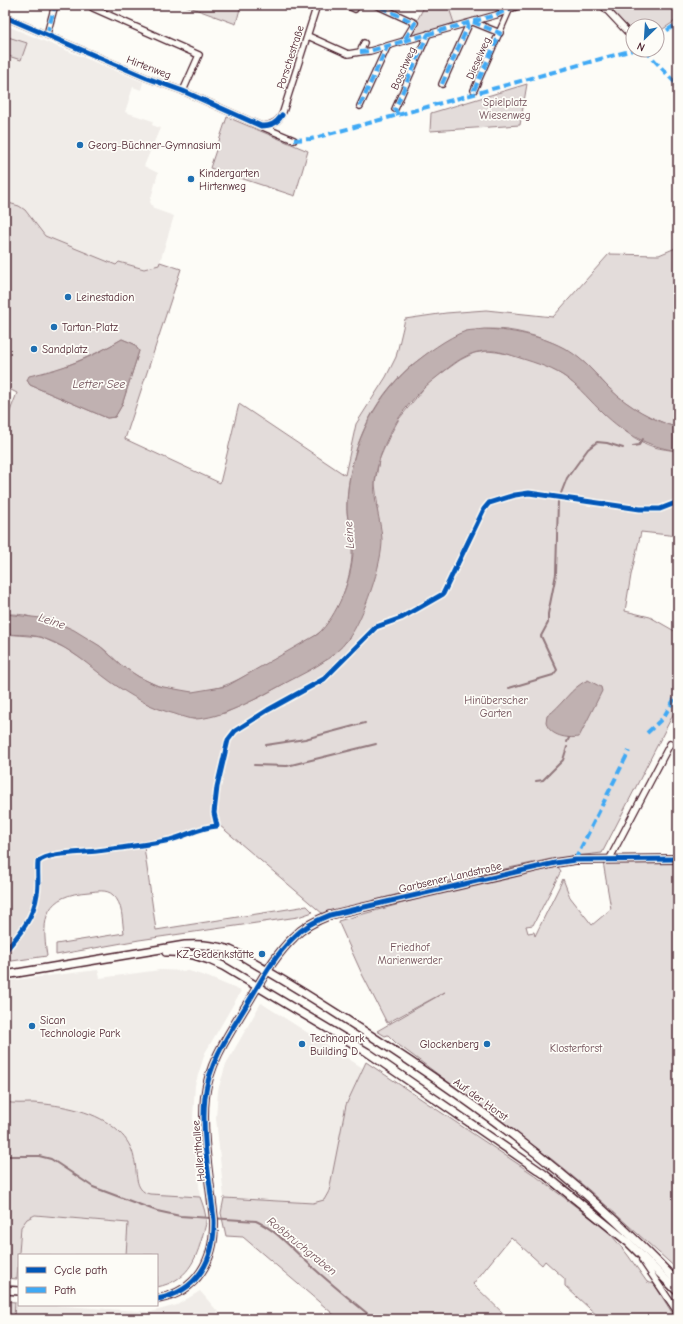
<svg xmlns="http://www.w3.org/2000/svg" width="683" height="1324" font-family="'Comic Neue',sans-serif">
  <style>
    .built { fill: #f0ece8 }
    .green { fill: #e3dcda; stroke: #967e82; fill-rule: evenodd }
    .water { fill: #c0b1b1; stroke: #91777b }
    .lines { fill: none; stroke-linecap: round; stroke-linejoin: round }
    .stream { stroke: #91777b; stroke-width: 2 }
    .minor-casing { stroke: #4a1f2b; stroke-width: 8 }
    .tertiary-casing { stroke: #4a1f2b; stroke-width: 10 }
    .minor { stroke: #fdfcf7; stroke-width: 5.5 }
    .tertiary { stroke: #fdfcf7; stroke-width: 7 }
    .quiet { stroke: #3fa9f5; stroke-width: 4; stroke-dasharray: 8 4; stroke-linecap: butt }
    .cycleway-casing { stroke: #fdfcf7; stroke-width: 8 }
    .cycleway { stroke: #0057b8; stroke-width: 5 }
    .poi-dot { fill: #1f6fb2; stroke: #fdfcf7; stroke-width: 1.5 }
    .labels { text-anchor: middle; stroke-width: 3.5; stroke-linejoin: round; paint-order: stroke }
    .street-label { font-size: 11px; fill: #4a1f2b; stroke: #fdfcf7 }
    .park-label { font-size: 11px; fill: #704e57; stroke: #fdfcf7 }
    .poi-label { font-size: 11px; fill: #4a1f2b; stroke: #fdfcf7; text-anchor: start }
    .water-label { font-size: 12px; font-style: italic; fill: #73525a; stroke: #fdfcf7 }
  </style>
  <rect width="100%" height="100%" fill="#fdfcf7"/>
  <filter id="ink" filterUnits="userSpaceOnUse"><feTurbulence type="fractalNoise" baseFrequency=".025" numOctaves="2"/><feDisplacementMap in="SourceGraphic" scale="8" xChannelSelector="R" yChannelSelector="G"/><feConvolveMatrix kernelMatrix="1 2 1 2 8 2 1 2 1" color-interpolation-filters="sRGB"/></filter>
  <g filter="url(#ink)">
    <g class="built">
      <polygon points="448,5 489,5 490,13 454,23"/>
      <polygon points="5,25 143,82 141,90 133,87 125,112 153,121 152,125 160,128 144,166 158,173 150,202 154,209 174,216 159,265 144,269 119,262 116,265 45,236 25,210 19,206 5,202 5,169 11,152 5,150 5,99 8,87 5,86"/>
      <polygon points="98,970 100,978 160,970 189,971 208,977 241,991 205,1053 195,1085 193,1118 200,1197 150,1194 143,1192 138,1184 135,1160 129,1144 116,1129 100,1120 80,1111 60,1106 5,1102 5,981"/>
      <polygon points="261,1003 363,1068 346,1105 329,1191 324,1200 319,1203 224,1198 216,1118 218,1090 226,1064"/>
      <polygon points="38,1216 128,1223 126,1255 19,1255 19,1279 17,1279 21,1229 22,1225 29,1217"/>
      <polygon points="200,1291 224,1319 14,1319 15,1302 19,1302 19,1305 51,1305 151,1312 177,1305"/>
    </g>
    <g class="green">
      <polygon points="184,5 241,5 236,24"/>
      <polygon points="425,5 448,5 454,23 408,38"/>
      <polygon points="607,5 678,5 678,19 657,33 657,26 633,26 633,33"/>
      <polygon points="5,36 27,43 21,60 5,55"/>
      <polygon points="527,84 520,125 430,131 431,113"/>
      <polygon points="227,117 308,151 295,196 210,168"/>
      <path d="M5 202 19 206 25 210 45 236 116 265 119 262 144 269 159 265 160 262 181 269 125 439 220 483 239 404 345 475 356 424 386 377 396 357 405 319 446 313 486 310 553 317 609 254 659 255 678 247V428C652 420 628 407 609 388 599 378 590 366 578 358 560 343 530 333 507 330 471 326 453 336 424 356 376 389 349 446 347 503 346 519 352 535 352 550 353 572 340 610 326 626 313 641 291 650 274 660 250 673 228 688 200 692 172 695 142 681 121 665 113 659 107 650 99 646 90 640 78 637 68 633 54 627 39 619 24 615 18 614 11 614 5 614V424L17 393 5 387ZM122 339 134 344 139 351 122 405 115 417 107 418 30 385 27 380C61 368 91 358 122 339Z"/>
      <path d="M487 351C513 353 547 363 568 379 597 401 618 435 654 447 661 449 670 450 678 451V536L641 532 631 575 625 611 650 617 678 633V705L602 853 551 859 444 882 323 914 219 825H204L171 837 98 848 99 853 144 847 156 930 307 906 313 912 298 917 139 940 56 955V944L124 933C122 921 123 903 113 895 107 889 97 891 89 892 45 895 41 917 47 956L5 962V634L41 637 65 648 86 662 193 719 225 713 260 697 330 658 349 639 378 508 375 484 379 460 390 435 399 419 428 383 460 360 474 353Z"/>
      <polygon points="678,861 678,1270 589,1190 554,1161 396,1043 388,1035 385,1036 377,1031 445,992 387,1023 362,974 338,921 443,892 558,867 561,871 533,925 526,926 528,933 534,932 535,936 563,879 570,897 592,925 611,909 603,862"/>
      <polygon points="366,1062 533,1174 608,1231 627,1254 647,1282 654,1284 676,1319 601,1319 565,1286 565,1279 545,1261 542,1265 511,1237 473,1284 509,1319 339,1319 243,1237 226,1236 221,1213 224,1198 313,1203 324,1200 329,1191 346,1105"/>
      <path d="M5 1102C14 1104 24 1103 33 1103 62 1105 98 1111 119 1132 127 1139 132 1148 134 1158 138 1171 133 1191 150 1194L200 1197C203 1205 206 1213 206 1221 206 1226 204 1230 203 1234 196 1261 187 1281 157 1287V1255H126L128 1223 35 1215 27 1219 21 1227 17 1279 5 1278Z"/>
      <polygon points="5,1301 15,1302 14,1319 5,1319"/>
    </g>
    <g class="water">
      <path d="M484 329C515 330 555 338 579 358 591 367 599 379 610 389 629 407 653 420 678 428V451C648 447 625 434 603 413 591 402 581 389 568 379 555 369 536 363 520 358 510 355 498 350 487 351 467 351 452 365 437 377 405 401 379 442 375 482 373 501 381 520 382 539 383 562 363 619 349 638 332 662 303 673 278 687 256 699 220 719 194 719 188 719 181 716 175 714 151 708 131 696 111 682 89 666 70 647 43 638 32 634 17 635 5 634V614L50 619 74 630 100 646 121 665 139 677 158 686 192 692 227 686 318 634C337 616 352 579 353 552 353 536 346 520 347 504 349 451 371 402 410 367 424 355 448 337 466 331 471 330 478 330 484 329Z"/>
      <path d="M122 339 134 344 139 351 122 405 115 417 107 418 30 385 27 380 29 376C65 368 89 359 122 339Z"/>
      <path d="M588 680 601 687 602 691 579 737C567 739 550 736 546 723L547 716C562 706 571 687 588 680Z"/>
    </g>
    <g class="lines">
      <g class="stream">
        <polyline points="633,446 639,445 643,439"/>
        <polyline points="509,688 553,675 557,670 541,636 548,623 548,614 556,574 558,501 567,478 588,449 597,442 607,443 623,448"/>
        <polyline points="567,742 569,738"/>
        <polyline points="266,745 305,739 365,723"/>
        <polyline points="254,765 287,766 376,744"/>
        <polyline points="536,781 543,780 563,760 567,747"/>
        <path d="M5 1156H39L51 1159 93 1187 157 1211 180 1216 256 1221C276 1230 290 1247 306 1261 327 1281 351 1300 374 1319"/>
      </g>
      <defs>
        <g id="minor">
          <polyline points="346,5 355,9 356,5"/>
          <polyline points="602,5 633,38"/>
          <polyline points="93,8 199,55 183,91"/>
          <path d="M5 17 147 78 183 91 261 126C272 126 279 122 283 112L317 5"/>
          <polyline points="473,22 500,33"/>
          <polyline points="47,34 55,5"/>
          <polyline points="308,36 348,54 360,52 364,43"/>
          <polyline points="404,41 496,15 520,5"/>
          <polyline points="360,52 370,51 404,41 415,23 376,5"/>
          <polyline points="442,84 469,24"/>
          <polyline points="474,90 510,8"/>
          <polyline points="360,106 387,47"/>
          <polyline points="395,109 428,34"/>
          <polyline points="263,127 294,140"/>
          <polyline points="609,860 670,744"/>
          <polyline points="642,1260 678,1313"/>
        </g>
        <g id="tertiary">
          <path d="M166 952C187 951 205 957 223 966L367 1052 544 1174 628 1242 678 1292"/>
          <path d="M5 975 185 945C200 944 215 945 230 950 242 955 253 963 264 969 288 983 311 997 334 1012 458 1090 578 1176 678 1283"/>
          <polyline points="5,1290 19,1291"/>
          <path d="M157 1299C198 1292 215 1259 214 1220 210 1183 201 1133 205 1097 209 1061 231 1031 249 1001 262 979 275 955 294 937 303 927 317 920 330 915L555 863 575 860 678 859"/>
        </g>
      </defs>
      <use href="#minor" class="minor-casing"/>
      <use href="#tertiary" class="tertiary-casing"/>
      <use href="#minor" class="minor"/>
      <use href="#tertiary" class="tertiary"/>
      <g class="quiet">
        <polyline points="346,5 355,9 356,5"/>
        <polyline points="473,22 500,33 474,90 475,93"/>
        <polyline points="47,34 55,5"/>
        <polyline points="657,37 678,23"/>
        <polyline points="404,41 496,15 511,8"/>
        <polyline points="645,50 678,86"/>
        <polyline points="360,52 370,51 404,41 415,23 376,5"/>
        <polyline points="442,84 469,24"/>
        <polyline points="360,106 387,47"/>
        <polyline points="398,115 395,109 428,34"/>
        <polyline points="294,140 311,139 633,50"/>
        <polyline points="647,733 663,718 678,693"/>
        <polyline points="575,860 629,751"/>
      </g>
      <defs>
        <g id="cycleway">
          <path d="M5 17 147 78 183 91 261 126C271 126 276 124 282 115"/>
          <path d="M5 951C20 934 34 917 37 894 39 884 37 873 38 862 48 852 82 853 97 851 121 848 146 845 170 840 186 836 200 827 217 826L214 813 217 787 228 740 235 731 268 710 324 679 376 627 401 618 443 594 484 509 489 503 515 495 529 493 640 509H660L678 502"/>
          <path d="M157 1299C198 1292 215 1259 214 1220 210 1183 201 1133 205 1097 209 1061 231 1031 249 1001 262 979 275 955 294 937 303 927 317 920 330 915L555 863 575 860 678 859"/>
        </g>
      </defs>
      <use href="#cycleway" class="cycleway-casing"/>
      <use href="#cycleway" class="cycleway"/>
    </g>
  </g>
  <g class="poi-dot">
    <circle cx="80" cy="145" r="4"/>
    <circle cx="191" cy="179" r="4"/>
    <circle cx="68" cy="297" r="4"/>
    <circle cx="54" cy="327" r="4"/>
    <circle cx="34" cy="349" r="4"/>
    <circle cx="262" cy="954" r="4"/>
    <circle cx="32" cy="1026" r="4"/>
    <circle cx="302" cy="1044" r="4"/>
    <circle cx="487" cy="1044" r="4"/>
  </g>
  <g class="labels">
    <g class="street-label">
      <text transform="translate(290 57) rotate(-72)" y="4">Porschestraße</text>
      <text transform="translate(478 58) rotate(-66)" y="4">Dieselweg</text>
      <text transform="translate(149 67) rotate(21)" y="4">Hirtenweg</text>
      <text transform="translate(403 68) rotate(-66)" y="4">Boschweg</text>
      <text transform="translate(450 877) rotate(-13)" y="4">Garbsener Landstraße</text>
      <text transform="translate(481 1099) rotate(36)" y="4">Auf der Horst</text>
      <text transform="translate(198 1151) rotate(-95)" y="4">Hollerithallee</text>
    </g>
    <g class="park-label">
      <text x="505" y="106">Spielplatz<tspan x="505" dy="13">Wiesenweg</tspan></text>
      <text x="496" y="704">Hinüberscher<tspan x="496" dy="13">Garten</tspan></text>
      <text x="410" y="951">Friedhof<tspan x="410" dy="13">Marienwerder</tspan></text>
      <text x="576" y="1052">Klosterforst</text>
    </g>
    <g class="poi-label">
      <text x="88" y="149">Georg-Büchner-Gymnasium</text>
      <text x="199" y="177">Kindergarten<tspan x="199" dy="13">Hirtenweg</tspan></text>
      <text x="76" y="301">Leinestadion</text>
      <text x="62" y="331">Tartan-Platz</text>
      <text x="42" y="353">Sandplatz</text>
      <text x="254" y="958" text-anchor="end">KZ-Gedenkstätte</text>
      <text x="40" y="1024">Sican<tspan x="40" dy="13">Technologie Park</tspan></text>
      <text x="310" y="1042">Technopark<tspan x="310" dy="13">Building D</tspan></text>
      <text x="479" y="1048" text-anchor="end">Glockenberg</text>
    </g>
    <g class="water-label">
      <text x="99" y="388">Letter See</text>
      <text transform="translate(349 535) rotate(-94)" y="4">Leine</text>
      <text transform="translate(52 621) rotate(18)" y="4">Leine</text>
      <text transform="translate(302 1246) rotate(39)" y="4">Roßbruchgraben</text>
    </g>
  </g>
  <rect width="683" height="1324" fill="none" stroke="#fdfcf7" stroke-width="20"/>
  <rect x="10" y="10" width="663" height="1304" fill="none" stroke="#4a1f2b" stroke-width="1.5" filter="url(#ink)"/>
  <rect x="18" y="1254" width="140" height="52" fill="#fdfcf7" stroke="#b5a4a5"/>
  <rect x="26" y="1267" width="20" height="6" fill="#0057b8" stroke="#b5a4a5"/>
  <text x="54" y="1274" font-size="12" fill="#4a1f2b">Cycle path</text>
  <rect x="26" y="1287" width="20" height="6" fill="#3fa9f5" stroke="#b5a4a5"/>
  <text x="54" y="1294" font-size="12" fill="#4a1f2b">Path</text>
  <g transform="translate(645 38) rotate(205)"><circle r="19" fill="#fdfcf7" stroke="#b5a4a5"/>
  <path d="M0-3L7 15L0 10L-7 15Z" fill="#1f6fb2"/>
  <text y="-6" font-size="11" font-weight="bold" text-anchor="middle" fill="#4a1f2b">N</text>
  </g>
</svg>
